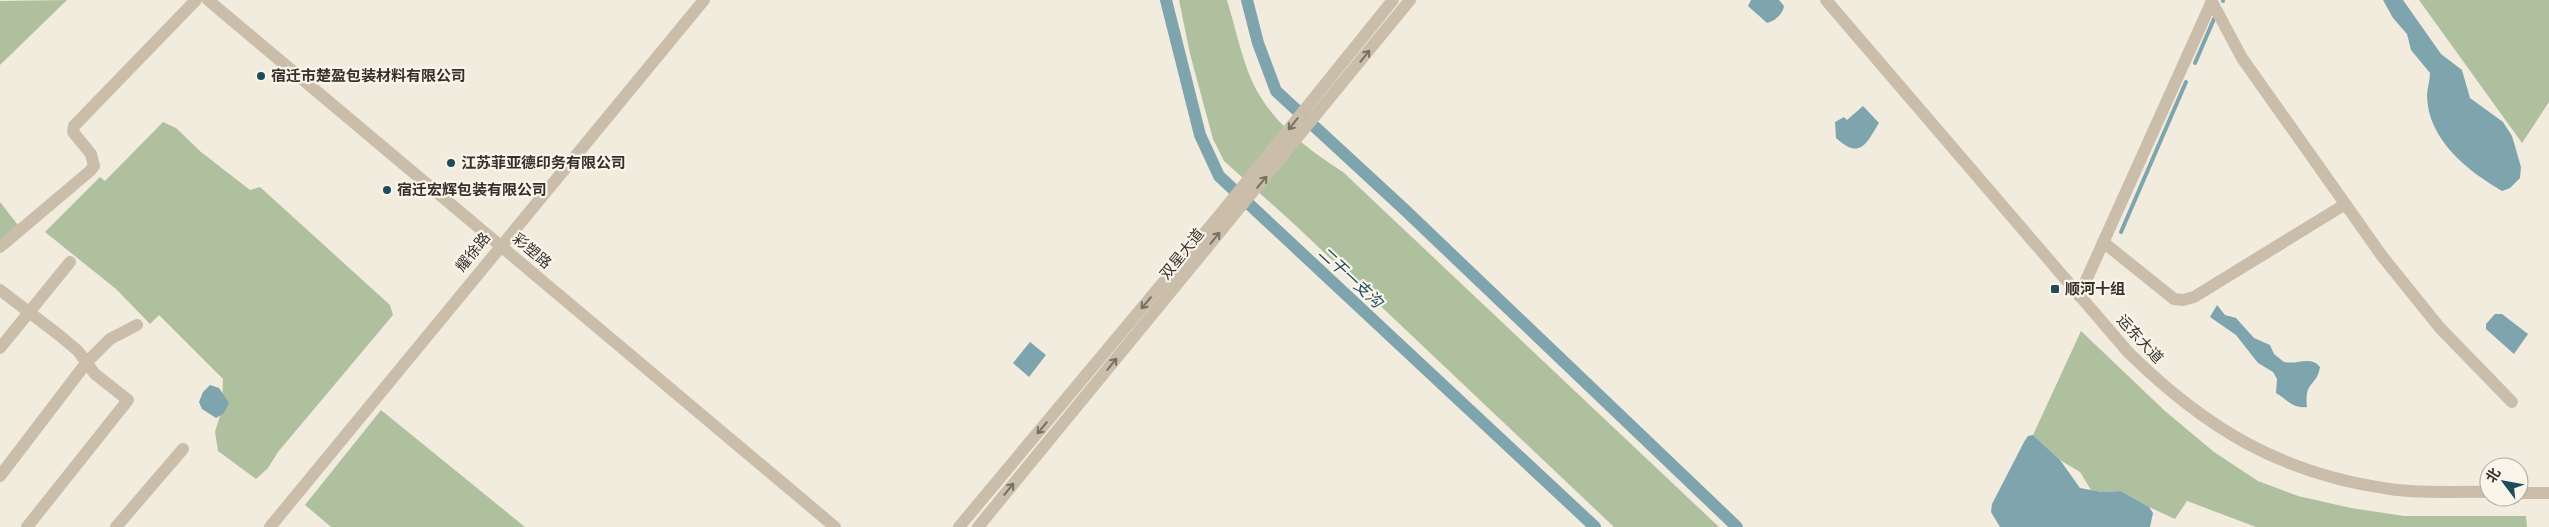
<svg xmlns="http://www.w3.org/2000/svg" width="2549" height="527" font-family="'Titillium Web','Noto Sans SC',sans-serif">
  <style>
    .green { fill: #afc09f }
    .water { fill: #7ea4ae }
    .lines { fill: none; stroke-linecap: round; stroke-linejoin: round }
    .stream { stroke: #7ea4ae; stroke-width: 4 }
    .canal { stroke: #7ea4ae; stroke-width: 12 }
    .minor { stroke: #cabeaa; stroke-width: 12 }
    .tertiary { stroke: #cabeaa; stroke-width: 12 }
    .oneway { stroke: #797064 }
    .poi-dot { fill: #204b58; stroke: #f9f5eb; stroke-width: 2 }
    .labels { text-anchor: middle; stroke-width: 4.5; stroke-linejoin: round; paint-order: stroke }
    .poi-label { font-size: 15px; font-weight: bold; fill: #37302a; stroke: #f9f5eb; text-anchor: start }
    .street-label { font-size: 15px; fill: #37302a; stroke: #f9f5eb }
    .water-label { font-size: 16px; font-style: italic; fill: #204b58; stroke: #f9f5eb }
  </style>
  <rect width="100%" height="100%" fill="#f2ecde"/>
  <g class="green">
    <polygon points="67,0 0,65 0,1"/>
    <path d="M1179 0H1227C1235 26 1241 56 1252 81 1270 121 1307 149 1343 172L1719 527H1614L1293 223 1224 161 1213 139 1190 54Z"/>
    <polygon points="2419,0 2549,0 2549,102 2522,143"/>
    <polygon points="163,122 176,128 201,152 250,190 260,187 390,305 393,315 278,452 268,468 256,479 218,451 215,432 222,409 223,379 159,315 150,324 116,289 45,232 100,177 105,181"/>
    <polygon points="0,202 18,225 0,241"/>
    <polygon points="2081,331 2165,411 2214,452 2258,481 2298,496 2351,508 2404,516 2526,516 2527,527 2256,527 2187,501 2175,519 2149,507 2121,491 2102,492 2091,490 2080,472 2060,460 2033,435"/>
    <polygon points="381,410 525,527 331,527 305,505"/>
  </g>
  <g class="water">
    <path d="M1751 0H1779L1784 6C1783 14 1775 21 1767 23L1748 6Z"/>
    <path d="M2383 0H2403L2441 54 2462 70 2470 98 2503 122 2512 136 2521 167 2520 178 2510 188 2502 191C2468 171 2428 140 2427 96 2427 88 2430 81 2430 73L2411 50 2407 34 2393 18Z"/>
    <path d="M1863 106 1879 123C1866 144 1860 160 1836 138L1835 122 1844 117 1847 120Z"/>
    <path d="M2217 305 2225 315 2236 318 2254 338 2270 345 2274 354 2284 362C2297 365 2311 355 2320 367 2317 387 2304 380 2307 407 2292 409 2287 399 2276 393L2277 379 2273 372 2258 363 2236 335 2210 317Z"/>
    <polygon points="2495,314 2502,314 2528,334 2514,354 2486,329 2486,324"/>
    <polygon points="1030,342 1046,355 1029,377 1013,363"/>
    <polygon points="210,385 219,388 229,403 224,413 216,418 202,409 199,402 203,392"/>
    <polygon points="2033,435 2060,460 2080,488 2102,492 2121,491 2149,507 2153,513 2150,527 2000,527 1991,512 1992,504 2024,442 2028,436"/>
  </g>
  <g class="lines">
    <g class="stream">
      <polyline points="2223,1 2223,0"/>
      <polyline points="2195,63 2214,19"/>
      <polyline points="2121,232 2186,82"/>
    </g>
    <g class="canal">
      <polyline points="1166,0 1200,135 1219,176 1595,527"/>
      <polyline points="1247,0 1258,43 1276,91 1405,210 1737,527"/>
    </g>
    <g class="minor">
      <polyline points="2211,0 2242,58 2382,256 2440,328 2512,402"/>
      <polyline points="2103,242 2174,299 2183,300 2194,297 2344,205"/>
      <polyline points="0,247 90,171 94,166 91,154 73,132 74,126 196,0"/>
      <polyline points="0,290 59,335 78,351 95,374 128,400 27,527"/>
      <polyline points="2079,296 2212,1"/>
      <polyline points="0,348 70,262"/>
      <polyline points="0,476 87,362 110,339 137,325"/>
      <polyline points="116,527 183,449"/>
    </g>
    <g class="tertiary">
      <polyline points="208,0 835,527"/>
      <path d="M1826 0 2128 352C2205 428 2281 474 2390 489 2422 494 2456 491 2489 492"/>
      <polyline points="2519,493 2549,493"/>
      <polyline points="270,527 704,0"/>
      <polyline points="959,527 1222,212 1393,0"/>
      <polyline points="978,527 1410,0"/>
    </g>
  </g>
  <defs><path id="oneway-shaft" d="M-6 0H5M1.5-3L5.5 0L1.5 3" fill="none" stroke-width="1.6" stroke-linecap="round" stroke-linejoin="round" transform="scale(1.25)"/></defs>
  <g class="oneway">
    <use href="#oneway-shaft" transform="translate(1365 56) rotate(-51)"/>
    <use href="#oneway-shaft" transform="translate(1293 124) rotate(129)"/>
    <use href="#oneway-shaft" transform="translate(1262 182) rotate(-50)"/>
    <use href="#oneway-shaft" transform="translate(1215 238) rotate(-51)"/>
    <use href="#oneway-shaft" transform="translate(1146 303) rotate(130)"/>
    <use href="#oneway-shaft" transform="translate(1112 364) rotate(-51)"/>
    <use href="#oneway-shaft" transform="translate(1042 428) rotate(130)"/>
    <use href="#oneway-shaft" transform="translate(1009 489) rotate(-51)"/>
  </g>
  <g class="poi-dot">
    <circle cx="261" cy="76" r="5"/>
    <circle cx="451" cy="163" r="5"/>
    <circle cx="387" cy="190" r="5"/>
    <rect x="2050" y="284" width="10" height="10" rx="2.5"/>
  </g>
  <g class="labels">
    <g class="poi-label">
      <text x="271" y="81">宿迁市楚盈包装材料有限公司</text>
      <text x="461" y="168">江苏菲亚德印务有限公司</text>
      <text x="397" y="195">宿迁宏辉包装有限公司</text>
      <text x="2065" y="294">顺河十组</text>
    </g>
    <g class="street-label">
      <text transform="translate(532 251) rotate(40)" y="5">彩塑路</text>
      <text transform="translate(473 252) rotate(-51)" y="5">耀徐路</text>
      <text transform="translate(1182 254) rotate(-51)" y="5">双星大道</text>
      <text transform="translate(2140 339) rotate(47)" y="5">运东大道</text>
    </g>
    <g class="water-label">
      <text transform="translate(1351 277) rotate(43)" y="6">二干一支沟</text>
    </g>
  </g>
  <g transform="translate(2504 482) rotate(302)"><circle r="24" fill="#f9f5eb" stroke="#aba69e"/>
  <path d="M0-4L9 19L0 12L-9 19Z" fill="#204b58"/>
  <text y="-8" font-size="14" font-weight="bold" text-anchor="middle" fill="#37302a">北</text>
  </g>
</svg>
